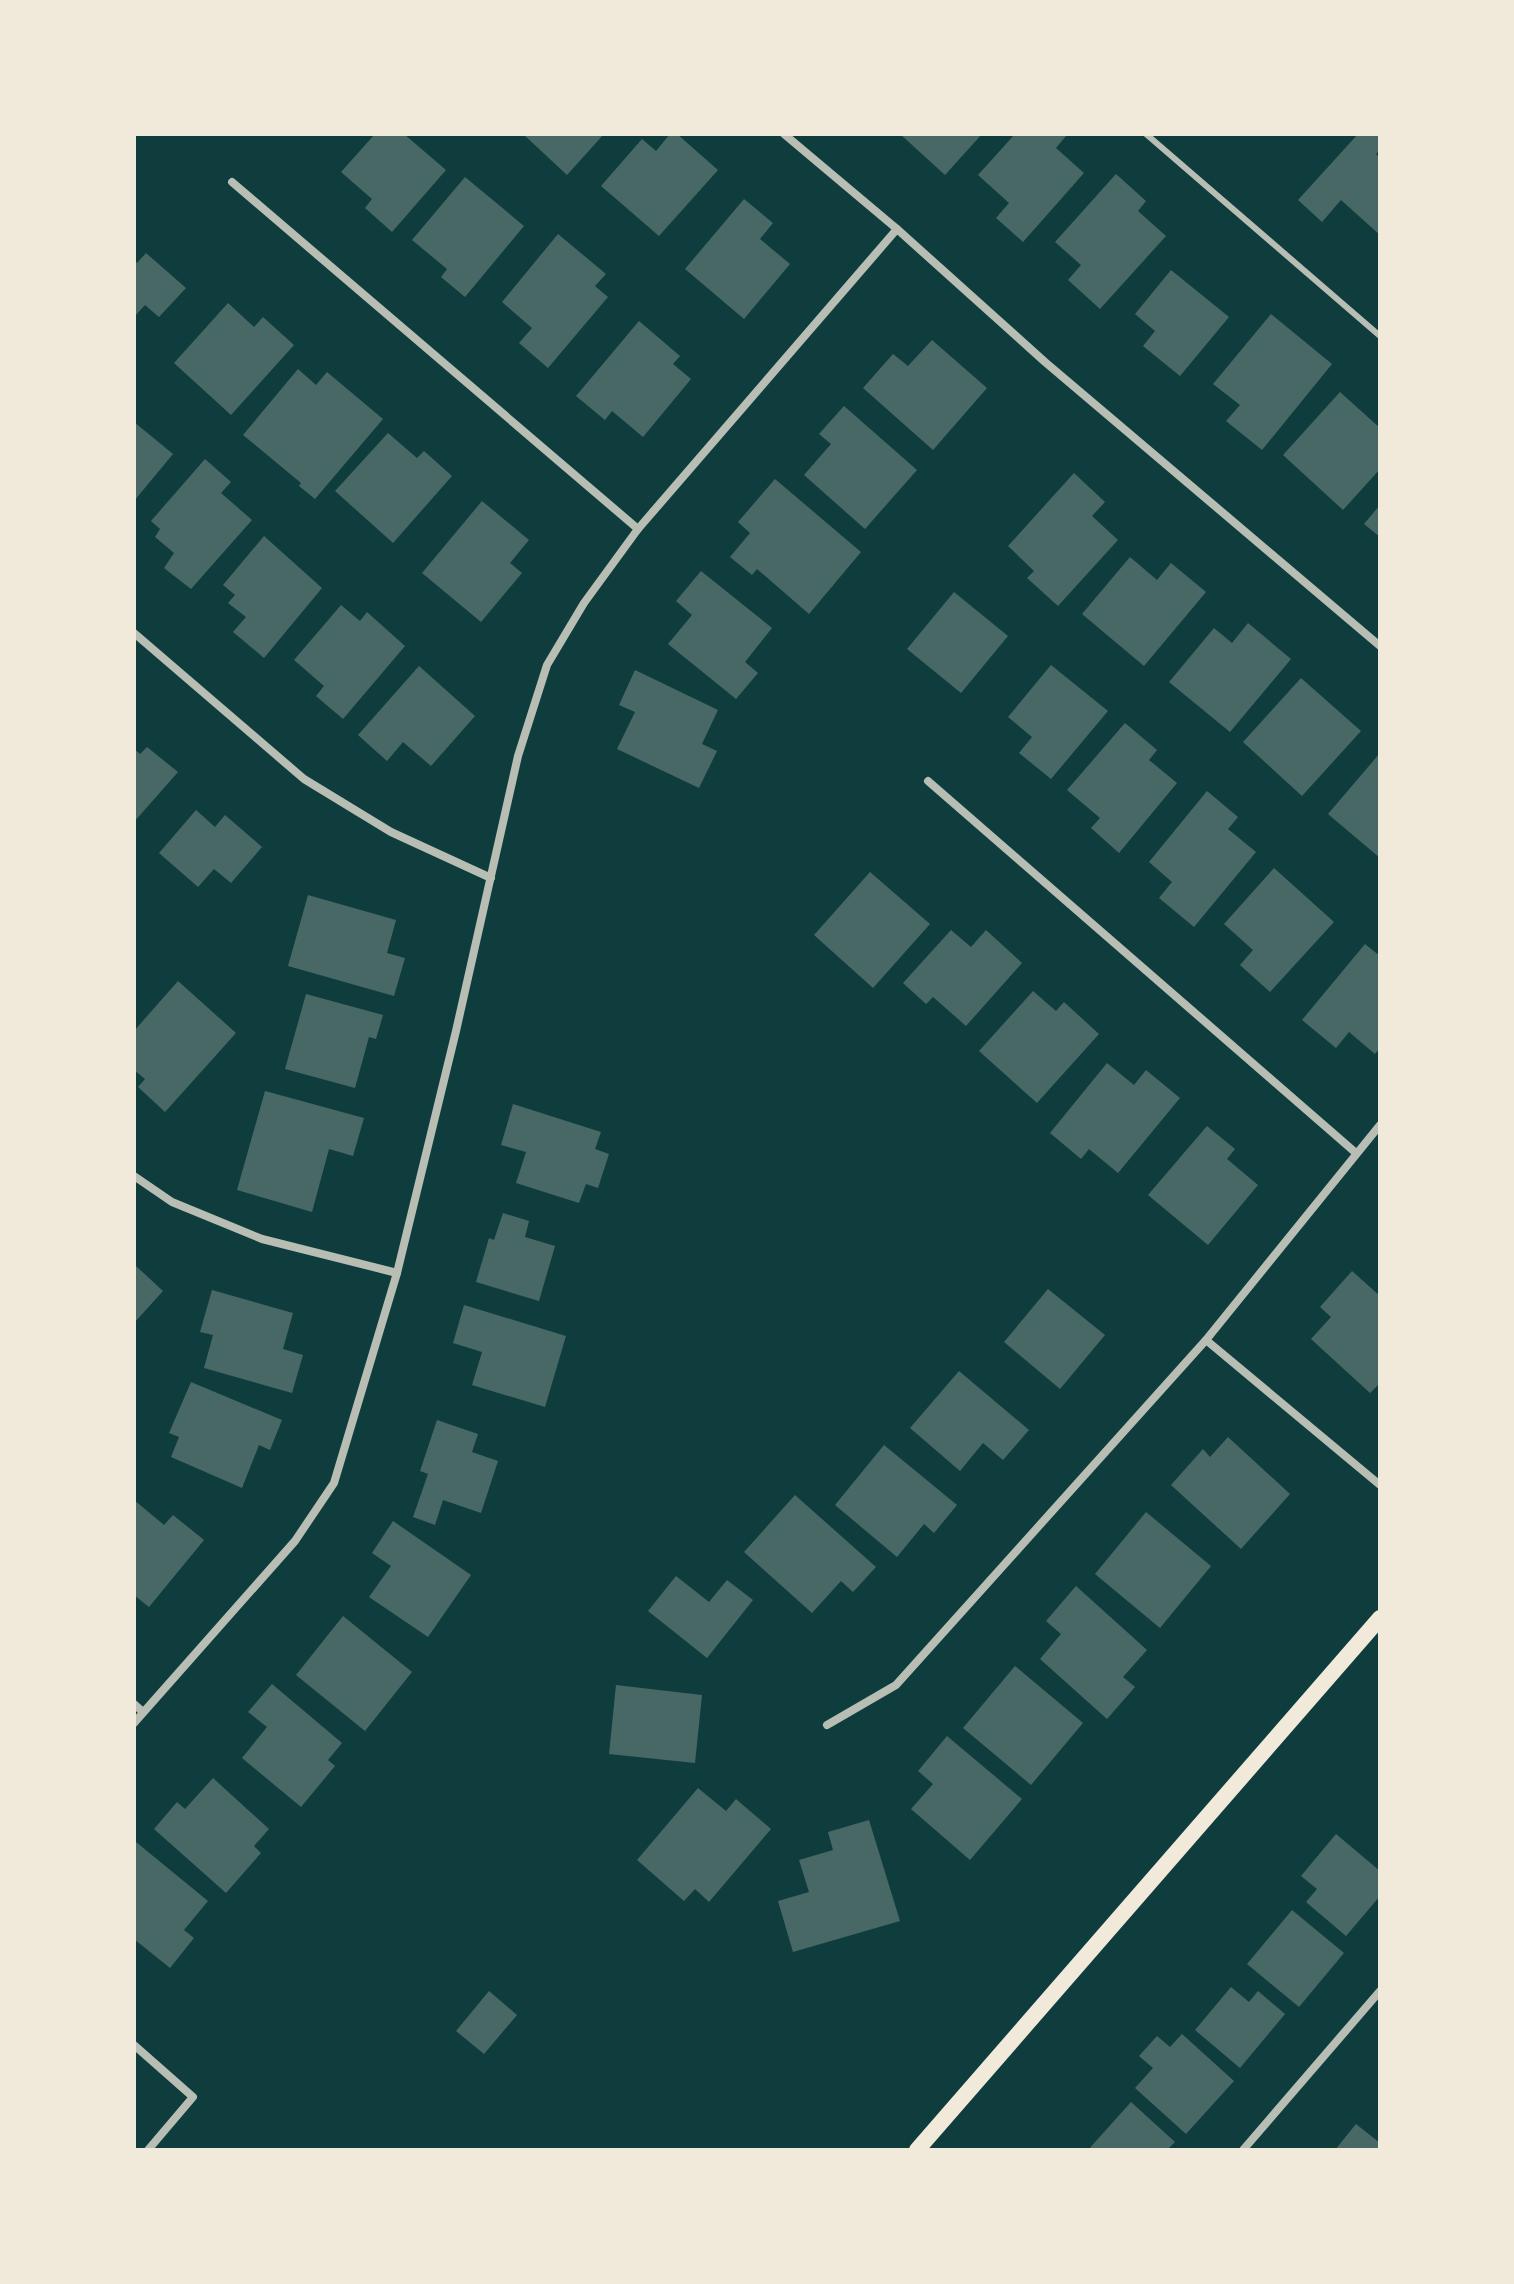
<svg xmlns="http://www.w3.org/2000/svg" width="1514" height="2284" font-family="Arial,sans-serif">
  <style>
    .building { fill: #486865 }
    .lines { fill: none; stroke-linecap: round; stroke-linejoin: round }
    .service { stroke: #b8beb3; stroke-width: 6 }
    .minor { stroke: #b8beb3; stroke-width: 8 }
    .secondary { stroke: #f1e9da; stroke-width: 16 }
  </style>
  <rect width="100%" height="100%" fill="#0f3d3e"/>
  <g class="building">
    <polygon points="375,134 404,134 446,170 392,232 365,208 372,199 341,172"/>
    <polygon points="523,134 604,134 567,175"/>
    <polygon points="670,134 677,134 718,170 659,236 601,186 642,139 656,151"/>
    <polygon points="900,134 982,134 945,175"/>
    <polygon points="1015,134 1064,134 1066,136 1056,148 1084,173 1023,242 996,218 1009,203 978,175"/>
    <polygon points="1358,134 1380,134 1380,150 1376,154 1380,158 1380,235 1341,200 1322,222 1298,200"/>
    <polygon points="1116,174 1146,201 1138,211 1166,236 1100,309 1068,280 1081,265 1055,242"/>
    <polygon points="465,177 524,226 465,297 441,277 447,269 412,240"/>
    <polygon points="744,199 773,223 760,239 790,264 744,319 685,269"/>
    <polygon points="558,234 606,274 595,286 608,297 548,368 519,343 532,328 502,302"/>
    <polygon points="146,253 186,288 159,317 145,305 134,317 134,260 137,263"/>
    <polygon points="1171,270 1229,317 1180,376 1143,346 1155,331 1135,314"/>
    <polygon points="228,303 254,327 263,317 294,345 231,415 174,363"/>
    <polygon points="1271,314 1332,364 1262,450 1226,421 1240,405 1213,384"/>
    <polygon points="639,321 680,356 673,364 691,379 643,437 612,411 605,420 576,396"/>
    <polygon points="932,340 987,388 933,450 863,388 893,354 908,366"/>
    <polygon points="298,369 316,385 327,372 383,419 315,499 299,486 301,483 243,435"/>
    <polygon points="1340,392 1380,428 1380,469 1343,510 1283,455"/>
    <polygon points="844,406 917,470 865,529 804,475 831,444 819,434"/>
    <polygon points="134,422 173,454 134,501"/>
    <polygon points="388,433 417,458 424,451 452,476 393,543 335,491"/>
    <polygon points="205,459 231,482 221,493 252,520 191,589 164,568 174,553 155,537 160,529 151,521"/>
    <polygon points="1074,473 1105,502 1092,516 1118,540 1058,606 1027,578 1034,571 1008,546"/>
    <polygon points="775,479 861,552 809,614 757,569 752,575 730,557 750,533 738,522"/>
    <polygon points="482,501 529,540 510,563 522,573 481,622 422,573"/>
    <polygon points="1380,505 1380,537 1364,524"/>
    <polygon points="264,536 322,588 264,658 233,632 246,617 228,603 235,595 223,585"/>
    <polygon points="1130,557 1157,580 1171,563 1206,592 1144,666 1082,614"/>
    <polygon points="701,571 772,628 745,662 758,673 736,699 668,644 692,615 676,601"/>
    <polygon points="954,592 1008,636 961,693 907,649"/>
    <polygon points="341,605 360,621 367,612 405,646 343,719 316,696 324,686 294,660"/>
    <polygon points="1248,623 1291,659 1230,732 1169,682 1214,628 1232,643"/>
    <polygon points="1051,665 1108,711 1051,779 1019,753 1032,737 1008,717"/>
    <polygon points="419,666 475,716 431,766 403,742 387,761 358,735"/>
    <polygon points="635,670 718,710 702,744 717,751 699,788 617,749 635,712 619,705"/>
    <polygon points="1301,678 1361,731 1302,796 1243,742"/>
    <polygon points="1125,723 1157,750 1149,760 1177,783 1119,853 1091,828 1100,818 1067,790"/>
    <polygon points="147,747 178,772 134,822 134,749 140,754"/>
    <polygon points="1380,753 1380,858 1328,814"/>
    <polygon points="1207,791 1238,817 1228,829 1256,852 1194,927 1159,898 1172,882 1149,862"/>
    <polygon points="196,810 215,827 225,815 262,847 231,883 214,869 198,887 159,853"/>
    <polygon points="1274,868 1334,922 1270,992 1240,965 1253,950 1224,924"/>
    <polygon points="870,872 930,924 873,988 814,935"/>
    <polygon points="308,895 396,920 387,953 405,958 394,996 288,966"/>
    <polygon points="951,930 971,947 986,930 1022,963 966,1026 933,997 926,1004 903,983"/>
    <polygon points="1365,944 1380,956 1380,1048 1375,1054 1349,1032 1336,1048 1302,1020"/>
    <polygon points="178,981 236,1033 165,1112 138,1087 145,1079 134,1070 134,1031"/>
    <polygon points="1033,991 1056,1011 1064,1002 1099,1034 1037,1103 979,1051"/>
    <polygon points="306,994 383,1015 376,1039 369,1037 355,1088 285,1069"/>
    <polygon points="1107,1063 1134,1085 1146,1070 1180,1098 1118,1173 1089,1149 1081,1159 1050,1133"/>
    <polygon points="265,1091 364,1118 353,1156 329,1149 312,1212 237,1190"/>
    <polygon points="513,1104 601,1132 595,1149 609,1154 598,1188 586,1184 579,1203 516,1183 526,1152 501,1145"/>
    <polygon points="1207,1126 1235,1149 1227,1159 1258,1185 1208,1245 1148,1195"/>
    <polygon points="503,1213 529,1221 525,1237 555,1246 539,1301 476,1282 489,1238 494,1240"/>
    <polygon points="136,1266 163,1291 134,1323 134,1268"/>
    <polygon points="1352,1271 1380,1296 1380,1383 1370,1393 1311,1339 1331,1317 1320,1307"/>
    <polygon points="1048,1289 1105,1335 1060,1389 1004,1342"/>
    <polygon points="212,1290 293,1313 283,1349 303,1355 292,1393 204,1368 213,1335 200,1332"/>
    <polygon points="464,1305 566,1336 545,1407 472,1385 482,1352 453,1343"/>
    <polygon points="959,1371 1029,1430 1003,1460 983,1443 960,1471 910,1428"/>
    <polygon points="191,1382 282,1420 270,1450 259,1445 242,1488 171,1457 179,1437 169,1433"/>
    <polygon points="437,1420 478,1434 472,1452 498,1461 481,1513 443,1500 435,1525 413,1517 428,1474 420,1471"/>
    <polygon points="1228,1437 1290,1494 1241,1549 1171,1485 1203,1449 1210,1457"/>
    <polygon points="884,1445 957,1505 934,1533 924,1524 897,1557 835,1505"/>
    <polygon points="795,1495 876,1567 853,1592 841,1581 812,1613 744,1552"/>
    <polygon points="134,1500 164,1525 173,1515 204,1540 149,1607 134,1595"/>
    <polygon points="1146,1512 1211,1566 1160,1628 1095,1574"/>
    <polygon points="393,1521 471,1575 428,1637 369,1597 391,1566 372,1553"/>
    <polygon points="676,1576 709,1602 727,1580 753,1600 707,1658 648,1611"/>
    <polygon points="1076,1586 1147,1650 1123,1677 1135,1687 1107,1719 1040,1659 1061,1634 1046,1621"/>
    <polygon points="343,1616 412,1672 365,1731 296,1675"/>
    <polygon points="1015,1666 1083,1723 1031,1785 963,1728"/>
    <polygon points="272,1684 342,1743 328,1760 335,1766 301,1807 242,1758 267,1727 248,1712"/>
    <polygon points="616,1685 702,1695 695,1763 609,1754"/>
    <polygon points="947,1736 1022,1799 970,1860 911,1809 933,1784 918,1771"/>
    <polygon points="213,1778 269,1829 254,1846 261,1853 226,1893 154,1829 177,1802 185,1809"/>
    <polygon points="698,1788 726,1811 736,1799 771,1829 709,1902 695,1889 684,1901 637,1860"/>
    <polygon points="869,1820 900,1921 793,1952 778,1901 809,1892 799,1860 833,1850 828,1832"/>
    <polygon points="1336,1834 1380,1871 1380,1896 1346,1936 1306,1902 1317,1889 1301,1876"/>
    <polygon points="136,1842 208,1901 184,1930 194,1938 170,1968 134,1939 134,1845"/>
    <polygon points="1292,1910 1344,1953 1299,2007 1247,1964"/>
    <polygon points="1231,1987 1249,2002 1258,1991 1285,2014 1240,2068 1195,2030"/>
    <polygon points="489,1991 517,2015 484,2054 456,2031"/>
    <polygon points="1182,2034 1234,2081 1186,2134 1135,2088 1153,2068 1139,2056 1157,2036 1170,2047"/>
    <polygon points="1131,2102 1175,2142 1167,2150 1088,2150"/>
    <polygon points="1356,2124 1380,2143 1380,2150 1335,2150"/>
  </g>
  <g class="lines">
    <polyline class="service" points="1146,134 1380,336"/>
    <g class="minor">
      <polyline points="784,134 897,229 1045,362 1380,646"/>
      <polyline points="232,182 638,529"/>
      <polyline points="134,633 304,779 391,832 491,878"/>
      <polyline points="928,781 1356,1153"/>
      <polyline points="134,1176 172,1202 262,1239 397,1273"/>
      <polyline points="1206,1340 1380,1485"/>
      <polyline points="134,1704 143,1712"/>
      <polyline points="134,1723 295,1541 334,1483 397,1273 456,1031 518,756 547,665 584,603 638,529 897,229"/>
      <polyline points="827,1725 896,1685 1206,1340 1380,1125"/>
      <polyline points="134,2045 193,2097 148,2150"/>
      <polyline points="1243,2150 1380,1991"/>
    </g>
    <polyline class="secondary" points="917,2150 1380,1618"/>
  </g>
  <rect width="1514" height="2284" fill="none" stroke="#f1e9da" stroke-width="272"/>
</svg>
